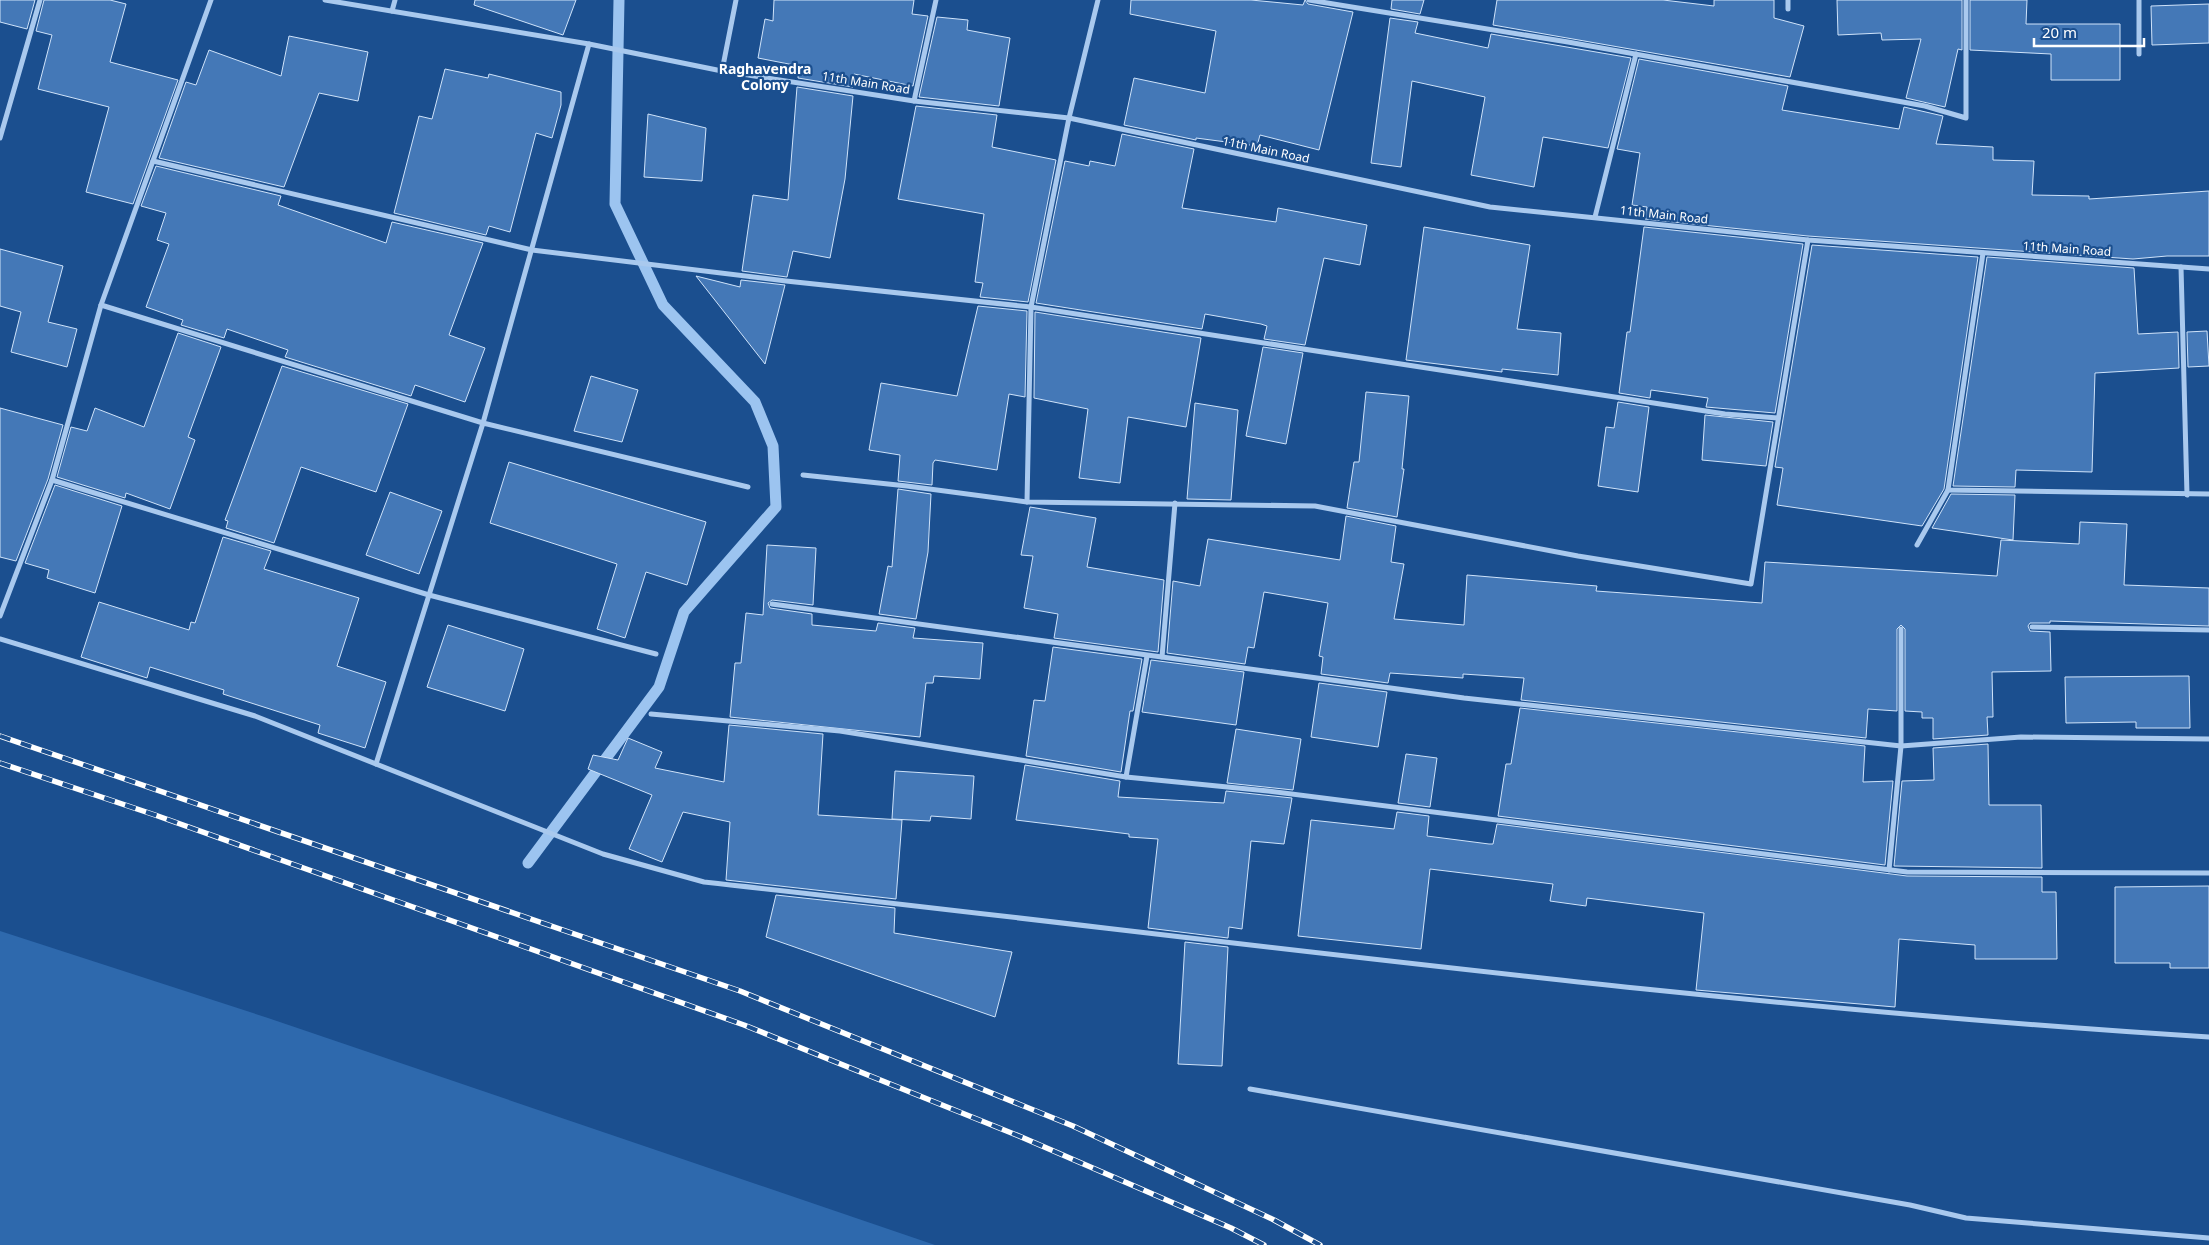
<svg xmlns="http://www.w3.org/2000/svg" width="2209" height="1245" font-family="'Noto Sans',sans-serif">
  <style>
    .green { fill: #2e69ad }
    .lines { fill: none; stroke-linecap: round; stroke-linejoin: round }
    .stream { stroke: #9cc4f0; stroke-width: 11 }
    .building { fill: #4478b7; stroke: #cfe3fa }
    .street { stroke: #a9c9ee; stroke-width: 5 }
    .rail-casing { stroke: #fff; stroke-width: 5.5 }
    .rail { stroke: #1b4f8f; stroke-width: 4; stroke-dasharray: 11; stroke-linecap: butt }
    .labels { text-anchor: middle; stroke-width: 4.5; stroke-linejoin: round; paint-order: stroke }
    .street-label { font-size: 12px; fill: #fff; stroke: #1b4f8f }
    .neighbourhood-label { font-size: 14px; font-weight: bold; fill: #fff; stroke: #1b4f8f }
  </style>
  <rect width="100%" height="100%" fill="#1b4f8f"/>
  <polygon class="green" points="0,931 268,1018 935,1245 0,1245"/>
  <g class="lines">
    <polyline class="stream" points="528,863 659,687 684,612 776,507 773,446 755,402 663,305 615,204 619,0"/>
  </g>
  <g class="building">
    <polygon points="0,0 35,0 27,29 0,22"/>
    <polygon points="44,0 110,0 126,4 110,62 178,80 133,204 86,192 109,107 38,89 52,35 36,31"/>
    <polygon points="475,0 576,0 563,35 474,5"/>
    <polygon points="774,0 914,0 912,14 928,16 913,86 854,74 853,87 798,78 799,66 758,58 765,19 773,21"/>
    <polygon points="1131,0 1251,0 1303,5 1305,0 1308,4 1353,12 1319,150 1260,135 1257,146 1196,138 1196,140 1124,125 1134,78 1205,93 1216,31 1130,14"/>
    <polygon points="1392,0 1424,0 1420,14 1391,9"/>
    <polygon points="1497,0 1663,0 1714,6 1714,0 1774,0 1774,18 1804,26 1790,77 1493,25"/>
    <polygon points="1837,0 1962,0 1962,50 1958,49 1945,107 1906,98 1921,39 1882,40 1881,33 1838,35"/>
    <polygon points="1970,0 2027,0 2026,24 2120,24 2120,80 2051,80 2051,54 1970,50"/>
    <polygon points="2209,4 2209,43 2152,45 2151,6"/>
    <polygon points="937,17 968,20 967,30 1010,38 999,106 919,97"/>
    <polygon points="1390,18 1418,22 1415,33 1488,48 1491,34 1631,58 1608,148 1543,137 1534,187 1471,175 1485,97 1412,81 1401,167 1371,163"/>
    <polygon points="289,36 368,52 358,101 319,93 284,187 159,158 186,82 196,85 209,50 281,76"/>
    <polygon points="1639,59 1788,86 1782,110 1899,129 1904,107 1943,116 1936,144 1993,147 1993,160 2034,161 2032,195 2089,196 2089,199 2209,191 2209,256 2167,256 2133,259 1808,236 1645,219 1647,207 1632,205 1640,153 1617,149"/>
    <polygon points="445,69 488,78 489,74 561,92 561,105 552,138 536,133 510,232 489,226 486,235 394,213 419,116 432,119"/>
    <polygon points="797,87 853,96 845,179 830,258 793,251 787,277 742,271 753,195 788,200"/>
    <polygon points="916,106 997,115 992,147 1056,160 1028,302 980,297 983,283 975,282 984,214 898,199"/>
    <polygon points="648,114 706,128 702,181 644,177"/>
    <polygon points="1122,134 1194,149 1182,208 1276,222 1278,208 1367,225 1360,265 1324,258 1305,345 1264,339 1267,326 1261,324 1205,314 1202,329 1036,303 1065,161 1089,166 1090,161 1115,166"/>
    <polygon points="156,166 281,196 278,205 386,243 392,222 483,243 449,335 485,348 465,402 415,385 411,396 285,357 288,350 227,329 224,338 181,325 183,320 146,307 169,244 157,240 166,213 141,206"/>
    <polygon points="1424,227 1530,245 1517,329 1561,333 1558,375 1502,369 1502,372 1406,360"/>
    <polygon points="1644,227 1803,244 1775,413 1706,407 1708,398 1651,390 1650,398 1619,393 1627,332 1630,332"/>
    <polygon points="1812,245 1978,257 1944,489 1922,526 1777,505 1783,468 1775,467"/>
    <polygon points="0,249 63,266 48,322 77,329 67,367 11,352 21,312 0,306"/>
    <polygon points="1987,257 2134,268 2138,334 2178,332 2179,368 2095,373 2092,472 2016,470 2015,487 1953,486"/>
    <polygon points="696,276 740,287 741,280 785,285 765,364"/>
    <polygon points="978,306 1027,311 1025,397 1009,394 997,470 935,460 933,463 932,485 898,481 900,455 869,450 881,383 957,396"/>
    <polygon points="1035,312 1201,338 1186,427 1128,417 1120,483 1079,478 1088,409 1034,398"/>
    <polygon points="2207,331 2209,366 2188,367 2187,332"/>
    <polygon points="178,333 221,347 188,437 195,440 170,509 126,493 125,498 57,477 71,427 87,431 95,408 144,427"/>
    <polygon points="1263,347 1303,353 1286,444 1246,436"/>
    <polygon points="282,366 408,404 376,492 301,467 274,543 226,528 228,521 225,520"/>
    <polygon points="591,376 638,390 622,442 574,431"/>
    <polygon points="1366,392 1409,396 1402,469 1404,469 1397,517 1347,508 1354,462 1359,462"/>
    <polygon points="1618,402 1649,407 1638,492 1598,486 1606,427 1614,428"/>
    <polygon points="1195,403 1238,410 1231,500 1187,499"/>
    <polygon points="0,408 63,425 48,479 16,561 0,557"/>
    <polygon points="1705,415 1773,422 1766,466 1702,460"/>
    <polygon points="509,462 706,522 687,585 646,572 625,638 597,629 617,564 490,523"/>
    <polygon points="55,485 122,506 95,593 47,578 49,570 25,563"/>
    <polygon points="898,489 931,494 928,552 916,619 879,614 888,566 892,567"/>
    <polygon points="390,492 442,511 419,574 366,555"/>
    <polygon points="1951,494 2015,495 2013,540 1932,528"/>
    <polygon points="1030,507 1096,518 1087,567 1164,580 1158,652 1054,638 1058,614 1024,608 1033,556 1021,555"/>
    <polygon points="1346,516 1396,526 1391,562 1404,564 1394,619 1464,625 1467,575 1597,586 1596,591 1762,603 1765,562 1997,576 2001,540 2079,544 2080,522 2127,524 2124,585 2209,588 2209,626 2050,621 2050,623 2030,623 2028,626 2030,631 2050,632 2051,671 1992,672 1993,717 1987,717 1988,735 1933,739 1933,718 1922,718 1922,712 1905,711 1905,629 1901,625 1897,629 1897,711 1868,709 1866,738 1521,700 1524,678 1463,674 1463,678 1390,673 1388,683 1321,674 1323,657 1319,656 1328,603 1264,592 1254,648 1248,647 1245,664 1167,653 1173,581 1200,586 1208,539 1340,560"/>
    <polygon points="223,537 271,551 264,569 359,598 337,666 386,682 365,748 318,733 320,725 223,694 224,690 150,667 147,678 81,657 99,602 189,630 191,622 195,623"/>
    <polygon points="767,545 816,548 813,605 772,600 768,603 770,608 812,614 812,625 876,631 878,623 915,628 913,638 983,643 980,679 934,676 933,683 926,683 920,737 730,717 735,663 741,663 746,613 763,615"/>
    <polygon points="448,625 524,649 505,711 427,687"/>
    <polygon points="1053,647 1142,659 1133,711 1130,711 1121,772 1026,756 1034,700 1045,701"/>
    <polygon points="1151,660 1244,672 1236,725 1142,712"/>
    <polygon points="2189,676 2190,728 2136,728 2136,722 2066,723 2065,677"/>
    <polygon points="1319,683 1387,692 1378,747 1311,737"/>
    <polygon points="1520,708 1865,746 1863,782 1893,781 1885,865 1498,816 1506,764 1511,764"/>
    <polygon points="729,725 823,734 818,815 902,820 896,899 726,880 730,822 683,812 662,862 629,849 652,795 588,769 593,755 618,760 628,738 662,752 655,768 724,782"/>
    <polygon points="1236,729 1301,739 1293,790 1227,783"/>
    <polygon points="1988,744 1989,805 2041,805 2042,868 1894,866 1902,781 1934,780 1933,748"/>
    <polygon points="1406,754 1437,758 1430,807 1398,803"/>
    <polygon points="1025,765 1120,781 1118,797 1224,803 1226,791 1292,798 1284,844 1251,841 1242,929 1229,927 1228,938 1148,928 1158,839 1129,837 1129,834 1016,820"/>
    <polygon points="895,771 974,776 971,819 931,816 930,821 892,819"/>
    <polygon points="1397,812 1429,816 1427,836 1489,844 1493,844 1497,824 1907,876 2042,877 2042,892 2056,892 2057,959 1975,959 1975,945 1899,939 1895,1007 1696,990 1704,913 1587,898 1586,906 1550,901 1553,884 1430,869 1421,949 1298,936 1311,820 1394,829"/>
    <polygon points="2209,886 2209,968 2170,968 2170,963 2115,963 2115,887"/>
    <polygon points="776,895 895,908 894,933 1012,952 995,1017 766,937"/>
    <polygon points="1185,942 1228,947 1222,1066 1178,1064"/>
  </g>
  <g class="lines">
    <g class="street">
      <polyline points="325,0 589,44 722,71 914,101 1069,118 1490,207 1808,240 2209,269"/>
      <polyline points="1309,0 1568,42 1925,106 1966,118 1966,0"/>
      <polyline points="1788,0 1788,9"/>
      <polyline points="392,11 395,0"/>
      <polyline points="2139,54 2139,0"/>
      <polyline points="722,71 736,0"/>
      <polyline points="914,101 936,0"/>
      <polyline points="0,138 40,0"/>
      <polyline points="153,161 532,250 786,281 1031,307 1725,414 1778,418"/>
      <polyline points="1595,217 1636,54"/>
      <polyline points="1983,253 1948,490 2209,494"/>
      <polyline points="2181,267 2187,495"/>
      <polyline points="101,305 483,423 589,44"/>
      <polyline points="803,475 907,486 1027,502 1315,506 1578,556 1751,584 1808,240"/>
      <polyline points="52,480 429,595 656,654"/>
      <polyline points="1027,502 1031,307 1069,118 1098,0"/>
      <polyline points="1917,545 1948,490"/>
      <polyline points="772,604 1464,698 1901,746 2021,737 2209,739"/>
      <polyline points="0,616 52,480 101,305 211,0"/>
      <polyline points="2032,627 2209,630"/>
      <path d="M0 639 255 716 603 854 704 882C1205 937 1706 1006 2209 1037"/>
      <polyline points="1162,657 1175,503"/>
      <polyline points="651,714 840,731 1126,777 1268,791 1907,872 2209,873"/>
      <polyline points="376,764 483,423 748,487"/>
      <polyline points="1126,777 1147,656"/>
      <polyline points="1889,870 1901,746 1901,629"/>
      <polyline points="1250,1089 1910,1205 1966,1218 2209,1238"/>
    </g>
    <defs>
      <g id="rail">
        <polyline points="0,736 740,991 1073,1126 1274,1220 1320,1245"/>
        <polyline points="0,763 155,815 744,1025 1019,1136 1231,1228 1264,1245"/>
      </g>
    </defs>
    <use href="#rail" class="rail-casing"/>
    <use href="#rail" class="rail"/>
  </g>
  <g class="labels">
    <g class="street-label">
      <text transform="translate(866 83) rotate(9)" y="4">11th Main Road</text>
      <text transform="translate(1266 150) rotate(12)" y="4">11th Main Road</text>
      <text transform="translate(1664 215) rotate(6)" y="4">11th Main Road</text>
      <text transform="translate(2067 249) rotate(4)" y="4">11th Main Road</text>
    </g>
    <g class="neighbourhood-label">
      <text x="765" y="74">Raghavendra<tspan x="765" dy="16">Colony</tspan></text>
    </g>
  </g>
  <path d="M2034 38v8h110v-8" fill="none" stroke="#ffffff" stroke-width="2.5"/>
  <text x="2042" y="38" font-size="15" fill="#ffffff" stroke="#1b4f8f" stroke-width="4" paint-order="stroke">20 m</text>
</svg>
